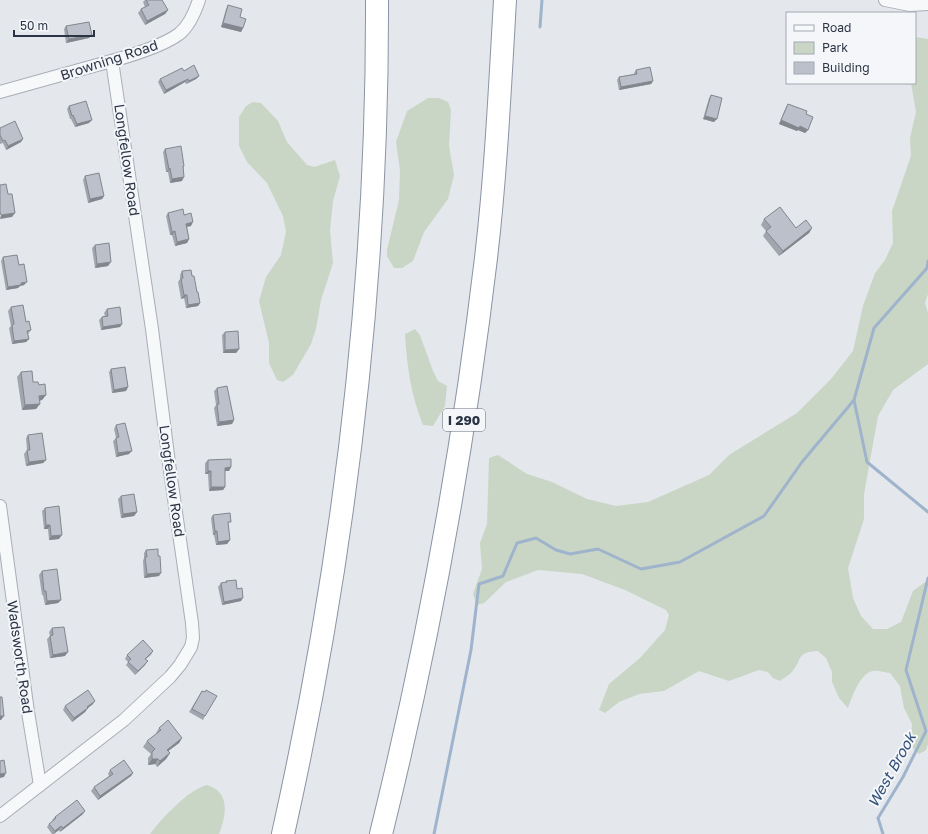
<svg xmlns="http://www.w3.org/2000/svg" width="928" height="834" font-family="'Golos Text',sans-serif">
  <style>
    .green { fill: #c9d6c5 }
    .lines { fill: none; stroke-linecap: round; stroke-linejoin: round }
    .stream { stroke: #9fb4cc; stroke-width: 3 }
    .minor-casing { stroke: #a9aeb7; stroke-width: 14 }
    .motorway-casing { stroke: #8b94a3; stroke-width: 24 }
    .minor { stroke: #f7f8fa; stroke-width: 12 }
    .motorway { stroke: #fff; stroke-width: 22 }
    .wall { fill: #a1a5ae }
    .shaded-wall { fill: #83868d }
    .building { fill: #bbc0ca; stroke: #83868d }
    .labels { text-anchor: middle; stroke-width: 4; stroke-linejoin: round; paint-order: stroke }
    .shield { fill: #f4f6f9; stroke: #676e7b; stroke-width: 1 }
    .shield-label { font-size: 13px; font-weight: bold; fill: #2b3445 }
    .street-label { font-size: 14px; fill: #2b3445; stroke: #f4f6f9 }
    .water-label { font-size: 15px; font-style: italic; fill: #34527a; stroke: #f4f6f9 }
  </style>
  <rect width="100%" height="100%" fill="#e4e7ec"/>
  <g class="green">
    <path d="M915 37 928 39V294L925 303 928 313V364L893 390 878 416 864 494V519L848 568 853 598 861 616 873 629H887L901 622 913 591 928 580V744L926 750 919 754 911 746 912 724 904 708 900 686 890 673C885 673 878 670 873 671 860 673 852 697 848 708L839 698 832 682V672L826 658 818 651C795 652 803 660 791 673 788 676 783 678 780 681L773 678 768 672 759 670 729 681 699 671 664 691 639 694 619 702 605 713 599 710 609 684 640 658 665 630 669 615 666 610 625 590 582 574 538 570 506 582 484 603 477 605 473 594 482 569 480 543 487 524 489 458 498 455 527 474 552 482 587 499 616 506 648 502 709 475 729 455 797 413 831 379 853 351 863 306 875 273 885 260 893 243 892 211 911 156 910 138 916 112 911 83H915Z"/>
    <polygon points="428,98 439,98 448,102 451,110 449,146 454,175 448,199 424,232 413,261 402,268 394,268 387,256 387,250 399,200 400,170 396,142 407,111"/>
    <polygon points="253,102 261,103 278,121 287,142 307,165 314,167 335,160 340,176 333,201 330,230 333,263 321,300 316,329 311,344 293,375 283,382 277,380 269,363 269,343 259,301 266,277 281,255 286,232 283,216 267,183 247,162 239,146 239,117 246,106"/>
    <path d="M415 329 420 335 433 371 438 381 447 386 445 406 433 426 423 425C411 395 407 367 405 334Z"/>
    <path d="M207 785C231 793 226 815 219 834H150C161 819 189 789 207 785Z"/>
  </g>
  <g class="lines">
    <g class="stream">
      <polyline points="540,27 542,0"/>
      <polyline points="928,261 927,268 874,328 854,400 867,462 928,512"/>
      <polyline points="434,834 471,650 479,584 503,576 517,543 536,538 556,550 570,554 598,549 641,569 680,562 764,516 802,462 854,400"/>
      <polyline points="883,834 878,818 903,777 926,731 906,670 928,578"/>
    </g>
    <defs>
      <g id="minor">
        <polyline points="885,0 910,5 928,4"/>
        <path d="M0 92C32 83 64 74 97 65 120 59 160 48 179 34 189 26 195 12 199 0"/>
        <polyline points="0,506 28,712 40,785"/>
        <polyline points="0,816 124,720 170,677 180,665 191,647 193,638 192,623 170,471 152,329 112,61"/>
      </g>
      <g id="motorway">
        <path d="M283 834C344 561 378 280 377 0"/>
        <path d="M381 834C428 644 463 452 486 258 496 173 500 86 505 0"/>
      </g>
    </defs>
    <use href="#minor" class="minor-casing"/>
    <use href="#motorway" class="motorway-casing"/>
    <use href="#minor" class="minor"/>
    <use href="#motorway" class="motorway"/>
  </g>
  <g class="wall">
    <polygon points="145,0 146,0 168,10 165,14 145,25 138,13 141,9 145,7 143,2"/>
    <polygon points="228,5 240,17 243,28 241,32 221,27 226,9"/>
    <polygon points="66,26 92,35 89,38 66,43 64,29"/>
    <polygon points="636,70 653,81 651,84 619,90 617,80 619,77 634,74 634,73"/>
    <polygon points="184,71 199,76 196,79 186,84 185,82 164,94 158,82 160,79"/>
    <polygon points="711,95 714,122 703,119 709,98"/>
    <polygon points="788,104 806,114 808,130 805,133 798,130 797,131 779,124 786,107"/>
    <polygon points="69,106 89,123 75,127 71,119 70,119 67,109"/>
    <polygon points="0,128 21,142 6,150 3,143 0,144"/>
    <polygon points="165,149 184,166 183,168 182,181 170,183 168,172 166,172 163,152"/>
    <polygon points="85,176 104,196 102,199 88,203 83,180"/>
    <polygon points="168,213 184,215 191,226 187,227 189,239 187,243 175,246 172,235 170,235 166,216"/>
    <polygon points="764,219 796,228 812,228 809,233 779,256 763,236 766,231 761,225"/>
    <polygon points="95,245 108,266 95,268 92,248"/>
    <polygon points="3,257 19,265 24,285 20,286 18,288 6,290 1,261"/>
    <polygon points="182,271 192,276 197,292 200,303 198,306 186,308 184,298 181,299 178,282 180,279 180,275"/>
    <polygon points="11,307 26,322 31,330 28,334 29,339 26,342 12,344 9,328 11,326 8,311"/>
    <polygon points="107,309 122,324 120,327 101,330 99,320 102,317 105,316 104,313"/>
    <polygon points="225,332 239,349 236,353 223,353 222,335"/>
    <polygon points="111,369 128,387 126,391 112,393 109,372"/>
    <polygon points="21,372 33,382 39,385 46,395 42,400 39,401 36,409 22,410 17,377"/>
    <polygon points="217,388 234,420 232,424 217,426 214,408 216,405 214,391"/>
    <polygon points="116,425 129,454 116,457 113,441 116,438 114,429"/>
    <polygon points="28,435 46,460 43,463 26,466 24,454 27,450 26,438"/>
    <polygon points="208,460 231,467 229,471 225,471 225,487 223,490 209,491 208,474 205,474 205,463"/>
    <polygon points="121,496 137,512 134,516 121,518 118,499"/>
    <polygon points="45,508 59,539 49,540 48,529 44,529 42,511"/>
    <polygon points="213,515 228,525 230,540 227,544 216,545 214,535 213,535 211,518"/>
    <polygon points="146,550 158,556 159,576 144,578 143,561 144,558 144,553"/>
    <polygon points="42,571 61,600 58,603 45,605 43,595 42,595 39,575"/>
    <polygon points="226,581 237,589 241,601 222,605 218,587 221,583 225,583"/>
    <polygon points="52,628 65,656 50,658 47,639 50,636 49,632"/>
    <polygon points="153,651 151,655 146,659 145,665 135,675 126,665 128,662 125,659 127,655"/>
    <polygon points="202,691 205,692 205,716 203,720 189,712"/>
    <polygon points="93,704 88,708 85,712 72,722 63,710 65,706"/>
    <polygon points="159,728 182,738 179,743 168,751 170,753 166,759 157,767 155,764 148,765 148,758 151,754 143,747 147,741 156,734 156,733"/>
    <polygon points="110,770 133,773 131,776 98,800 91,791 94,787 109,776 108,774"/>
    <polygon points="83,814 60,832 59,830 54,834 52,834 47,827 49,824 53,821 52,820 55,817"/>
  </g>
  <g class="shaded-wall">
    <polygon points="168,10 165,14 145,25 147,21"/>
    <polygon points="223,23 243,28 241,32 221,27"/>
    <polygon points="92,35 89,38 66,43 69,39"/>
    <polygon points="199,76 196,79 186,84 189,81"/>
    <polygon points="188,79 185,82 164,94 166,90"/>
    <polygon points="653,81 651,84 619,90 621,87"/>
    <polygon points="705,116 717,119 714,122 703,119"/>
    <polygon points="92,120 89,123 75,127 77,124"/>
    <polygon points="781,120 800,126 808,130 805,133 798,130 797,131 779,124"/>
    <polygon points="23,139 21,142 6,150 8,146"/>
    <polygon points="170,168 168,172 166,172"/>
    <polygon points="184,177 182,181 170,183 172,179"/>
    <polygon points="104,196 102,199 88,203 90,199"/>
    <polygon points="15,213 12,217 0,219 1,215"/>
    <polygon points="193,222 191,226 183,227 186,224"/>
    <polygon points="812,228 809,233 779,256 783,251"/>
    <polygon points="175,231 172,235 170,235 172,232"/>
    <polygon points="189,239 187,243 175,246 177,242"/>
    <polygon points="111,262 108,266 95,268 97,264"/>
    <polygon points="27,282 24,285 20,286 18,288 6,290 8,287 21,283"/>
    <polygon points="184,295 187,295 184,298 181,299"/>
    <polygon points="200,303 198,306 186,308 188,305"/>
    <polygon points="122,324 120,327 101,330 103,327"/>
    <polygon points="29,339 26,342 12,344 14,341"/>
    <polygon points="239,349 236,353 223,353 225,350"/>
    <polygon points="128,387 126,391 112,393 114,390"/>
    <polygon points="46,395 42,400 35,401 39,396"/>
    <polygon points="40,404 36,409 22,410 25,405"/>
    <polygon points="234,420 232,424 217,426 219,422"/>
    <polygon points="132,451 129,454 116,457 118,453"/>
    <polygon points="46,460 43,463 26,466 29,462"/>
    <polygon points="231,467 229,471 222,471 225,468"/>
    <polygon points="208,471 211,471 208,474 205,474"/>
    <polygon points="211,487 225,487 223,490 209,491"/>
    <polygon points="137,512 134,516 121,518 123,514"/>
    <polygon points="46,525 50,525 48,529 44,529"/>
    <polygon points="215,531 217,531 214,535 213,535"/>
    <polygon points="62,535 59,539 49,540 51,536"/>
    <polygon points="230,540 227,544 216,545 218,542"/>
    <polygon points="161,573 159,576 144,578 147,574"/>
    <polygon points="243,598 241,601 222,605 224,602"/>
    <polygon points="61,600 58,603 45,605 47,601"/>
    <polygon points="68,652 65,656 50,658 53,655"/>
    <polygon points="148,661 145,665 135,675 138,671"/>
    <polygon points="95,701 93,704 84,711 87,707"/>
    <polygon points="88,708 85,712 72,722 74,718"/>
    <polygon points="0,716 4,716 1,720 0,720"/>
    <polygon points="182,738 179,743 163,755 167,750"/>
    <polygon points="170,753 166,759 157,767 160,761"/>
    <polygon points="152,759 158,759 155,764 148,765"/>
    <polygon points="6,773 4,777 0,778 0,774"/>
    <polygon points="133,773 131,776 98,800 100,796"/>
    <polygon points="85,811 83,814 60,832 63,828"/>
    <polygon points="61,826 59,830 53,834 55,831"/>
  </g>
  <g class="building">
    <polygon points="146,0 162,0 168,10 147,21 141,9 149,5"/>
    <polygon points="228,5 242,9 240,17 246,19 243,28 223,23"/>
    <polygon points="89,22 92,35 69,39 66,26"/>
    <polygon points="194,65 199,76 189,81 188,79 166,90 160,79 182,68 184,71"/>
    <polygon points="650,67 653,81 621,87 619,77 637,74 636,70"/>
    <polygon points="711,95 722,98 717,119 705,116"/>
    <polygon points="86,101 92,120 77,124 73,115 72,116 69,106"/>
    <polygon points="788,104 807,111 806,114 813,117 808,130 800,126 799,128 781,120"/>
    <polygon points="15,121 23,139 8,146 5,140 3,141 0,135 0,128"/>
    <polygon points="181,146 184,166 183,166 184,177 172,179 170,168 169,169 165,149"/>
    <polygon points="99,173 104,196 90,199 85,176"/>
    <polygon points="6,184 8,194 12,194 15,213 1,215 0,212 0,185"/>
    <polygon points="780,207 796,228 806,220 812,228 783,251 766,231 771,227 764,219"/>
    <polygon points="183,209 184,215 191,213 193,222 186,224 189,239 177,242 175,231 172,232 168,213"/>
    <polygon points="109,243 111,262 97,264 95,245"/>
    <polygon points="17,255 19,265 24,264 27,282 21,283 21,285 8,287 3,257"/>
    <polygon points="191,270 192,276 194,276 197,292 198,292 200,303 188,305 187,295 184,295 181,279 183,278 182,271"/>
    <polygon points="23,305 26,322 29,321 31,330 27,331 29,339 14,341 12,325 14,324 11,307"/>
    <polygon points="120,307 122,324 103,327 102,317 108,316 107,309"/>
    <polygon points="238,331 239,349 225,350 225,332"/>
    <polygon points="125,367 128,387 114,390 111,369"/>
    <polygon points="32,371 33,382 38,382 39,385 45,384 46,395 39,396 40,404 25,405 21,372"/>
    <polygon points="227,386 234,420 219,422 217,404 219,404 217,388"/>
    <polygon points="125,423 132,451 118,453 116,438 119,437 116,425"/>
    <polygon points="42,433 46,460 29,462 27,450 30,450 28,435"/>
    <polygon points="231,459 231,467 225,468 225,487 211,487 211,471 208,471 208,460"/>
    <polygon points="134,494 137,512 123,514 121,496"/>
    <polygon points="59,506 62,535 51,536 50,525 46,525 45,508"/>
    <polygon points="230,513 231,522 228,522 230,540 218,542 217,531 215,531 213,515"/>
    <polygon points="158,549 158,556 160,556 161,573 147,574 145,557 147,557 146,550"/>
    <polygon points="57,569 61,600 47,601 46,591 44,591 42,571"/>
    <polygon points="236,580 237,589 242,588 243,598 224,602 221,583 227,582 226,581"/>
    <polygon points="64,627 68,652 53,655 50,636 53,635 52,628"/>
    <polygon points="143,640 153,651 145,659 148,661 138,671 128,662 131,659 127,655"/>
    <polygon points="88,690 95,701 87,707 88,708 74,718 65,706"/>
    <polygon points="206,690 217,696 205,716 192,709 202,691 205,692"/>
    <polygon points="0,697 2,697 4,716 0,716"/>
    <polygon points="168,720 182,738 167,750 170,753 160,761 158,759 152,759 152,752 155,749 147,741 161,730 159,728"/>
    <polygon points="4,760 6,773 0,774 0,761"/>
    <polygon points="124,760 133,773 100,796 94,787 113,774 110,770"/>
    <polygon points="77,800 85,811 63,828 61,826 55,831 49,824 56,818 55,817"/>
  </g>
  <g class="labels">
    <rect class="shield" x="443" y="409" width="42" height="22" rx="3"/>
    <g class="shield-label">
      <text x="464" y="425">I 290</text>
    </g>
    <g class="street-label">
      <text transform="translate(109 60) rotate(-18)" y="5">Browning Road</text>
      <text transform="translate(127 160) rotate(82)" y="5">Longfellow Road</text>
      <text transform="translate(172 481) rotate(82)" y="5">Longfellow Road</text>
      <text transform="translate(20 657) rotate(82)" y="5">Wadsworth Road</text>
    </g>
    <g class="water-label">
      <text transform="translate(892 770) rotate(-61)" y="5">West Brook</text>
    </g>
  </g>
  <rect x="786" y="12" width="130" height="72" fill="#f4f6f9" stroke="#a4a8b1"/>
  <rect x="794" y="25" width="20" height="6" fill="#f7f8fa" stroke="#a4a8b1"/>
  <text x="822" y="32" font-size="12" fill="#2b3445">Road</text>
  <rect x="794" y="42" width="20" height="12" fill="#c9d6c5" stroke="#a4a8b1"/>
  <text x="822" y="52" font-size="12" fill="#2b3445">Park</text>
  <rect x="794" y="62" width="20" height="12" fill="#bbc0ca" stroke="#a4a8b1"/>
  <text x="822" y="72" font-size="12" fill="#2b3445">Building</text>
  <path d="M14 30v6h80v-6" fill="none" stroke="#2b3445" stroke-width="2"/>
  <text x="20" y="30" font-size="12" fill="#2b3445" stroke="#f4f6f9" stroke-width="3" paint-order="stroke">50 m</text>
</svg>
